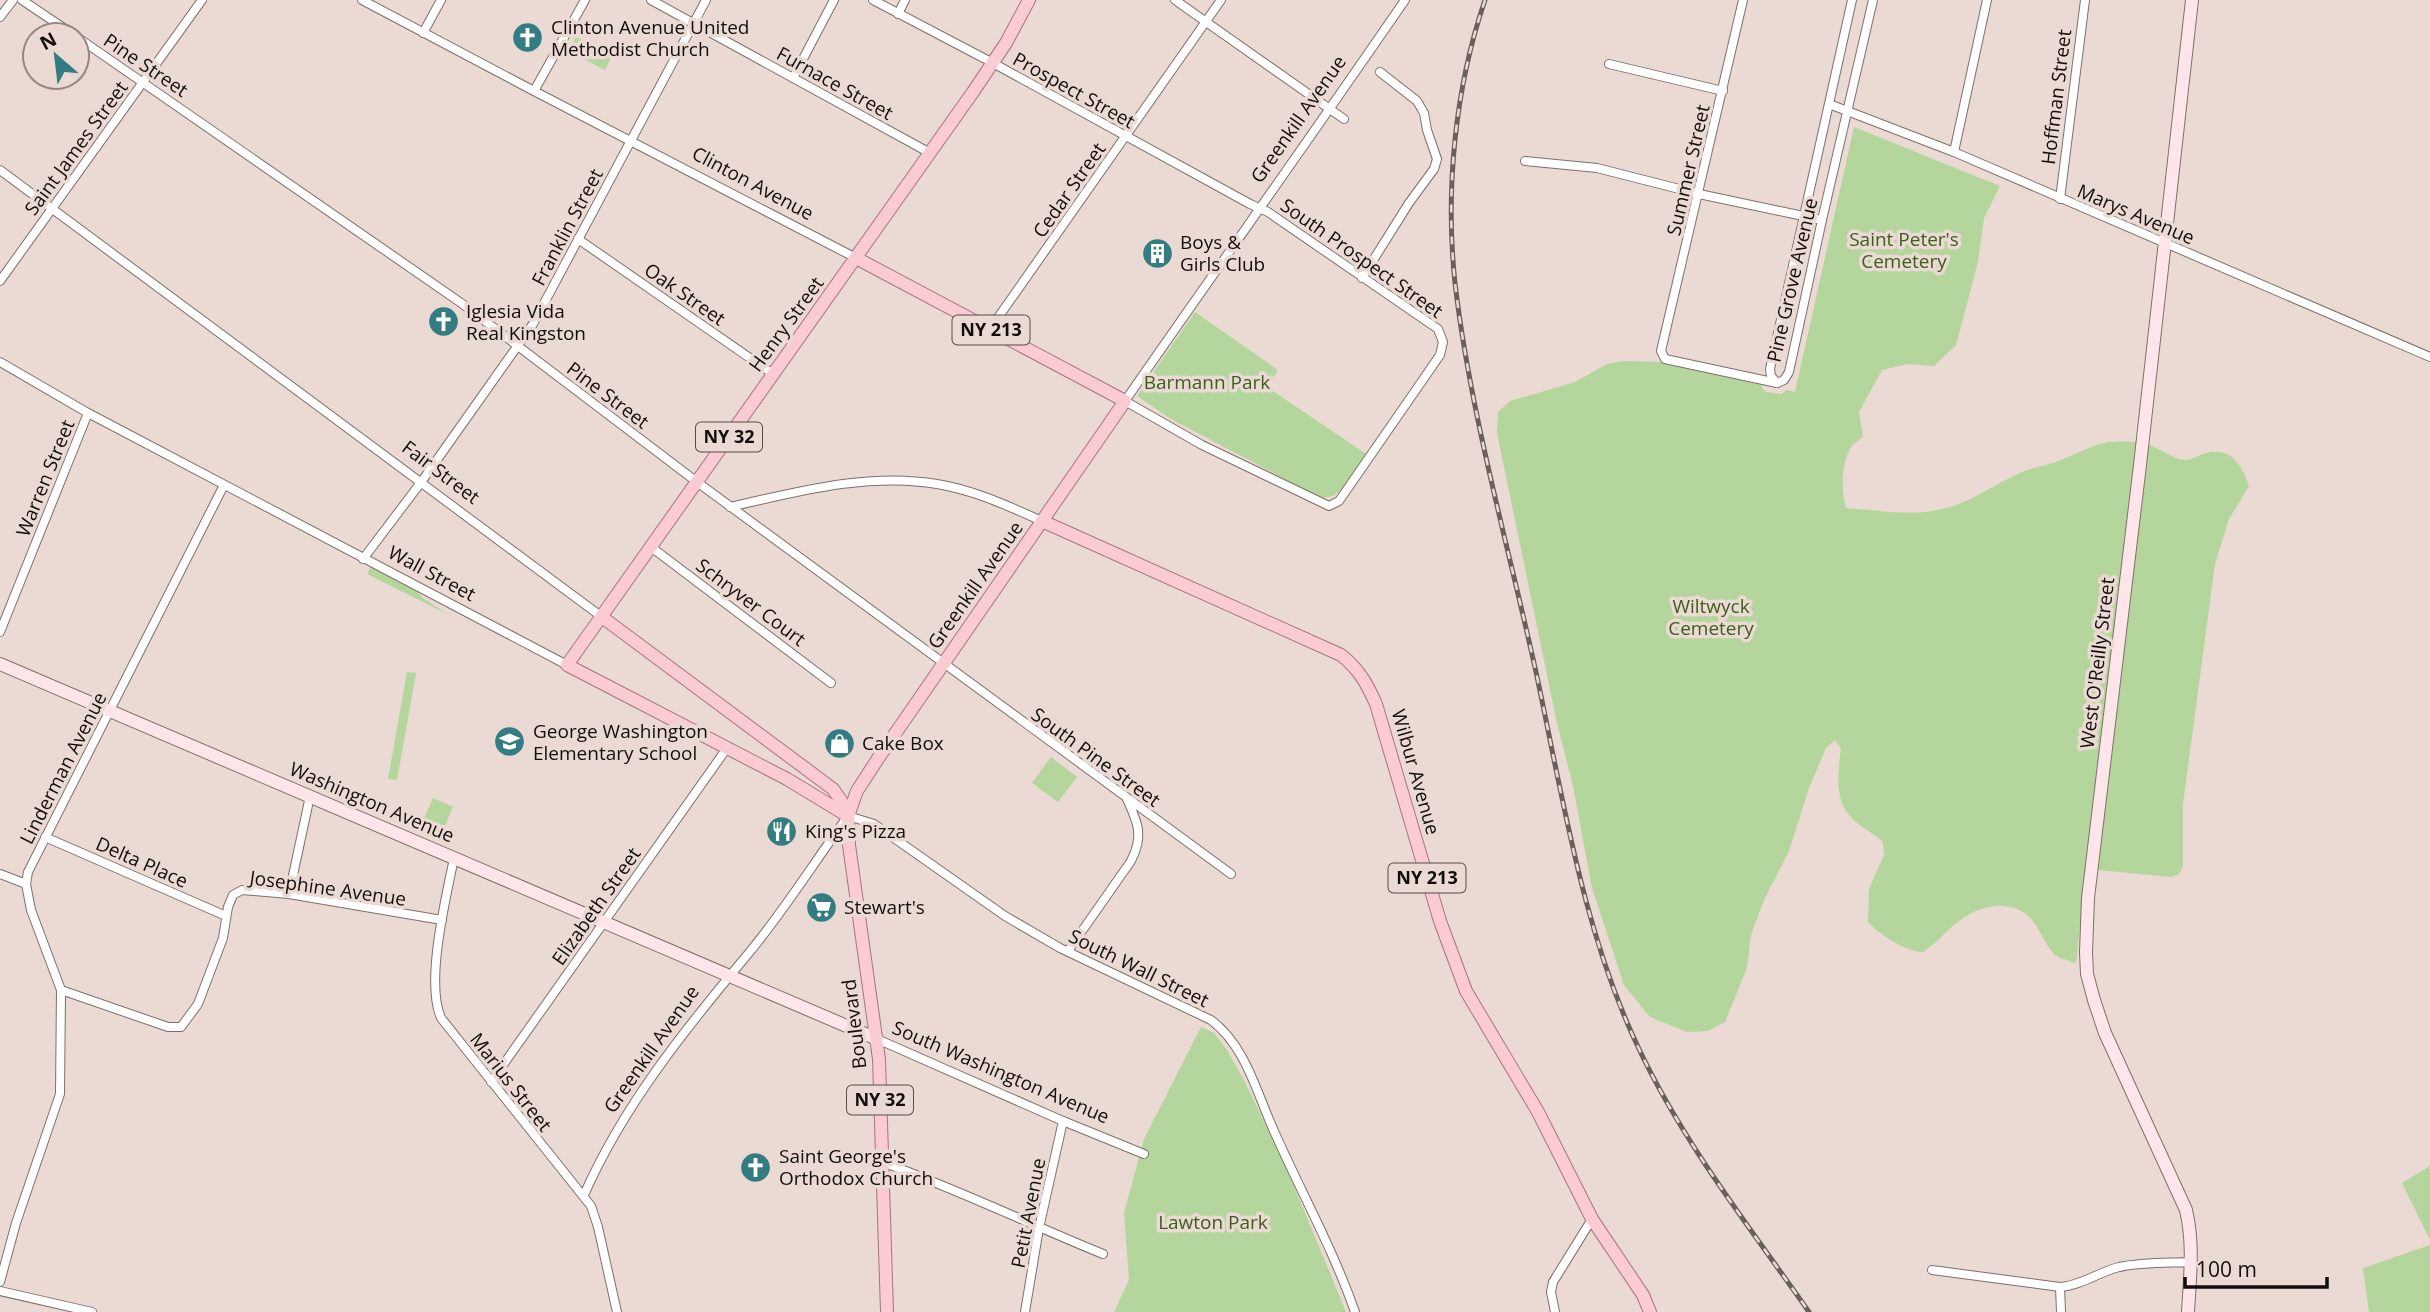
<svg xmlns="http://www.w3.org/2000/svg" width="2430" height="1312" font-family="'Open Sans',sans-serif">
  <style>
    .green { fill: #b4d59b }
    .lines { fill: none; stroke-linecap: round; stroke-linejoin: round }
    .street-casing { stroke: #7e7069; stroke-width: 10 }
    .secondary-casing { stroke: #7e7069; stroke-width: 14 }
    .primary-casing { stroke: #a8737b; stroke-width: 14 }
    .street { stroke: #fff; stroke-width: 8 }
    .secondary { stroke: #fde5ea; stroke-width: 12 }
    .primary { stroke: #fbcbd4; stroke-width: 12 }
    .rail-casing { stroke: #69605b; stroke-width: 5 }
    .rail { stroke: #eadad3; stroke-width: 2.5; stroke-dasharray: 8; stroke-linecap: butt }
    .labels { text-anchor: middle; stroke-width: 7; stroke-linejoin: round; paint-order: stroke }
    .shield { fill: #eadad3; stroke: #544b47; stroke-width: 2 }
    .shield-label { font-size: 18px; font-weight: bold; fill: #130e0b }
    .poi-label { font-size: 19px; fill: #130e0b; stroke: #eadad3; text-anchor: start }
    .street-label { font-size: 19px; fill: #130e0b; stroke: #eadad3 }
    .park-label { font-size: 19px; fill: #3c5e1b; stroke: #eadad3 }
  </style>
  <rect width="100%" height="100%" fill="#eadad3"/>
  <g class="green">
    <polygon points="576,37 612,56 605,70 568,51"/>
    <path d="M1854 127 2000 186 1984 218 1978 262 1956 345 1934 366 1908 364 1882 370 1859 412 1863 437C1859 441 1852 444 1850 449 1841 466 1841 490 1846 508 1877 510 1911 517 1942 509 1970 503 1993 485 2020 473 2031 468 2044 466 2056 462 2092 448 2095 439 2137 442L2107 685 2076 963C2069 961 2061 959 2055 955 2047 947 2043 937 2037 927 2023 902 1994 901 1970 914 1952 923 1940 941 1923 952 1906 952 1879 934 1868 922L1869 889 1884 855 1883 842C1875 834 1865 830 1856 822 1833 803 1838 775 1841 748L1835 740 1826 748 1809 788 1789 851 1764 900 1751 935 1747 968 1725 1022 1708 1031 1687 1032 1650 1017 1624 985 1592 888 1573 786 1557 723 1497 433 1498 412 1510 401 1575 382 1607 364 1624 361 1660 362 1762 385V388L1766 392 1781 394 1787 390 1795 392Z"/>
    <path d="M1195 312 1278 370 1267 387 1366 454C1355 469 1341 503 1319 497L1171 419 1137 396Z"/>
    <path d="M2148 445C2160 448 2172 459 2185 460 2193 460 2198 455 2206 453 2231 447 2242 465 2249 486L2229 519 2215 564 2183 804V866L2179 874 2171 877 2098 870Z"/>
    <polygon points="372,566 411,586 423,598 447,614 367,574"/>
    <polygon points="407,672 416,673 397,780 388,779"/>
    <polygon points="1051,757 1077,777 1058,802 1032,783"/>
    <polygon points="433,798 453,807 443,830 423,821"/>
    <polygon points="1201,1027 1214,1033 1227,1050 1245,1082 1289,1174 1346,1312 1114,1312 1129,1280 1124,1213 1144,1139"/>
    <polygon points="2430,1166 2430,1240 2402,1183"/>
    <polygon points="2430,1245 2430,1312 2369,1312 2363,1268"/>
  </g>
  <g class="lines">
    <defs>
      <g id="street">
        <polyline points="22,0 74,35"/>
        <polyline points="362,0 534,91 856,258"/>
        <polyline points="651,0 930,153"/>
        <path d="M873 0 993 63 1250 204 1268 212 1438 329 1443 342 1440 355 1339 501 1329 506 1202 445 1125 401C1218 267 1313 134 1405 0"/>
        <polyline points="1175,0 1344,119"/>
        <polyline points="1743,0 1661,351 1665,359 1777,383"/>
        <polyline points="898,14 905,0"/>
        <polyline points="0,17 13,0"/>
        <polyline points="423,33 441,0"/>
        <polyline points="77,37 464,305 697,482 1231,874"/>
        <polyline points="1609,64 1723,91"/>
        <polyline points="793,78 834,0"/>
        <polyline points="534,91 585,0"/>
        <polyline points="1829,104 1954,152 2430,357"/>
        <polyline points="1954,152 1987,0"/>
        <polyline points="1525,161 1597,168 1699,194 1822,220"/>
        <polyline points="0,170 602,617"/>
        <polyline points="2060,199 2085,0"/>
        <polyline points="578,239 773,374"/>
        <polyline points="1362,278 1409,203 1434,169 1437,159 1427,130 1424,113 1417,101 1380,72"/>
        <polyline points="0,281 202,0"/>
        <polyline points="990,329 1221,0"/>
        <polyline points="0,362 88,413 567,665"/>
        <polyline points="1777,383 1784,380 1789,372 1822,220 1873,0"/>
        <polyline points="1777,383 1771,376 1770,369 1852,0"/>
        <path d="M730 507C796 492 869 472 937 484 974 490 1008 506 1042 521"/>
        <polyline points="651,547 831,683"/>
        <polyline points="363,559 422,481 533,324 706,0"/>
        <polyline points="0,632 88,413"/>
        <polyline points="45,837 226,916"/>
        <path d="M454 858C446 898 425 982 441 1018L591 1206 598 1227 617 1312"/>
        <polyline points="0,874 26,884"/>
        <polyline points="289,894 310,796"/>
        <path d="M1068 951 1131 861C1144 836 1138 823 1127 799"/>
        <polyline points="61,990 168,1027 181,1027 198,1004 223,938 228,907 233,895 242,890 289,894 442,920"/>
        <polyline points="877,1039 1063,1121 1144,1154"/>
        <polyline points="491,1082 727,748"/>
        <path d="M882 1162C957 1189 1029 1224 1103 1254"/>
        <path d="M584 1195C623 1106 686 1028 748 954 784 911 815 861 848 816L874 824 1005 916 1060 948 1211 1020C1246 1046 1257 1094 1274 1131 1301 1192 1333 1249 1355 1312"/>
        <path d="M1932 1270 2060 1287C2080 1286 2099 1272 2119 1267 2142 1262 2168 1263 2192 1262"/>
        <polyline points="0,1282 16,1223 60,1094 61,990 31,910 26,884 28,872 224,485"/>
        <polyline points="2060,1287 2061,1312"/>
        <polyline points="0,1291 92,1312"/>
        <polyline points="1025,1312 1039,1228 1063,1121"/>
        <polyline points="1555,1312 1551,1292 1553,1282 1592,1219"/>
      </g>
      <g id="secondary">
        <polyline points="0,664 877,1039"/>
        <path d="M2188 1312C2190 1277 2194 1244 2186 1210L2105 1033 2094 1000 2087 974 2086 952 2088 898 2140 465 2192 0"/>
      </g>
      <g id="primary">
        <path d="M1042 521 1341 655C1359 669 1367 684 1376 704L1440 921 1466 991 1538 1112 1592 1219 1643 1295 1650 1312"/>
        <polyline points="602,617 833,789 842,802 848,816 849,845 879,1059 887,1312"/>
        <polyline points="848,816 787,779 567,665 973,92 1006,43 1029,0"/>
        <polyline points="848,816 857,791 879,757 1125,401 856,258"/>
      </g>
    </defs>
    <use href="#street" class="street-casing"/>
    <use href="#secondary" class="secondary-casing"/>
    <use href="#primary" class="primary-casing"/>
    <use href="#street" class="street"/>
    <use href="#secondary" class="secondary"/>
    <use href="#primary" class="primary"/>
    <defs>
      <path id="rail" d="M1485 0C1455 88 1445 190 1455 283 1470 412 1508 545 1536 672 1563 798 1583 932 1639 1049 1684 1144 1749 1226 1809 1312"/>
    </defs>
    <use href="#rail" class="rail-casing"/>
    <use href="#rail" class="rail"/>
  </g>
  <defs>
    <symbol id="church-disc" viewBox="-11 -11 22 22"><circle r="9.5" fill="#337c82" stroke="#eadad3"/><path d="M-1.2-6h2.4v3.5h3.3v2.4h-3.3V6h-2.4V-.1h-3.3v-2.4h3.3Z" fill="#fff"/></symbol>
    <symbol id="building-disc" viewBox="-11 -11 22 22"><circle r="9.5" fill="#337c82" stroke="#eadad3"/><path d="M-4-6H4V6H1V3H-1V6H-4ZM-2.5-4.3h1.7v1.8h-1.7ZM.8-4.3h1.7v1.8H.8ZM-2.5-1h1.7V.8h-1.7ZM.8-1h1.7V.8H.8Z" fill="#fff"/></symbol>
    <symbol id="school-disc" viewBox="-11 -11 22 22"><circle r="9.5" fill="#337c82" stroke="#eadad3"/><path d="M0-5L7-2L0 1L-7-2ZM-4 1L0 2.5L4 1V4Q0 6-4 4Z" fill="#fff"/></symbol>
    <symbol id="shop-disc" viewBox="-11 -11 22 22"><circle r="9.5" fill="#337c82" stroke="#eadad3"/><path d="M-5-2.5h2.3a2.7 3.5 0 0 1 5.4 0H5L5.5 6h-11ZM-1.5-2.5h3a1.5 2.3 0 0 0-3 0Z" fill="#fff"/></symbol>
    <symbol id="restaurant-disc" viewBox="-11 -11 22 22"><circle r="9.5" fill="#337c82" stroke="#eadad3"/><path d="M-5-6h1v4h1v-4h1v4h1v-4h1v5L-1.5 .5V6h-2V.5L-5-1ZM5-6V6H3V1.5H1.5Q1.5-4 5-6Z" fill="#fff"/></symbol>
    <symbol id="supermarket-disc" viewBox="-11 -11 22 22"><circle r="9.5" fill="#337c82" stroke="#eadad3"/><path d="M-6-5.5h2.5l.6 2H6L4.5 2H-2.5L-4.4-4H-6ZM-1.5 3.2a1.3 1.3 0 1 0 .1 0ZM3 3.2a1.3 1.3 0 1 0 .1 0Z" fill="#fff"/></symbol>
  </defs>
  <g fill-rule="evenodd">
    <use href="#church-disc" x="510" y="20" width="35" height="35"/>
    <use href="#building-disc" x="1140" y="236" width="35" height="35"/>
    <use href="#church-disc" x="426" y="304" width="35" height="35"/>
    <use href="#school-disc" x="492" y="724" width="35" height="35"/>
    <use href="#shop-disc" x="822" y="726" width="35" height="35"/>
    <use href="#restaurant-disc" x="764" y="814" width="35" height="35"/>
    <use href="#supermarket-disc" x="804" y="890" width="35" height="35"/>
    <use href="#church-disc" x="738" y="1150" width="35" height="35"/>
  </g>
  <g class="labels">
    <g class="shield">
      <rect x="952.5" y="315.5" width="77" height="29" rx="5"/>
      <rect x="696" y="422.5" width="66" height="29" rx="5"/>
      <rect x="1388.5" y="863.5" width="77" height="29" rx="5"/>
      <rect x="847" y="1085.5" width="66" height="29" rx="5"/>
    </g>
    <g class="shield-label">
      <text x="991" y="336">NY 213</text>
      <text x="729" y="443">NY 32</text>
      <text x="1427" y="884">NY 213</text>
      <text x="880" y="1106">NY 32</text>
    </g>
    <g class="poi-label">
      <text x="551" y="34">Clinton Avenue United<tspan x="551" dy="22">Methodist Church</tspan></text>
      <text x="1180" y="249">Boys &amp;<tspan x="1180" dy="22">Girls Club</tspan></text>
      <text x="466" y="318">Iglesia Vida<tspan x="466" dy="22">Real Kingston</tspan></text>
      <text x="533" y="738">George Washington<tspan x="533" dy="22">Elementary School</tspan></text>
      <text x="862" y="750">Cake Box</text>
      <text x="805" y="838">King's Pizza</text>
      <text x="844" y="914">Stewart's</text>
      <text x="779" y="1163">Saint George's<tspan x="779" dy="22">Orthodox Church</tspan></text>
    </g>
    <g class="street-label">
      <text transform="translate(146 65) rotate(34)" y="7">Pine Street</text>
      <text transform="translate(835 83) rotate(29)" y="7">Furnace Street</text>
      <text transform="translate(1074 90) rotate(29)" y="7">Prospect Street</text>
      <text transform="translate(2056 97) rotate(-83)" y="7">Hoffman Street</text>
      <text transform="translate(1298 119) rotate(-55)" y="7">Greenkill Avenue</text>
      <text transform="translate(76 148) rotate(-54)" y="7">Saint James Street</text>
      <text transform="translate(1688 170) rotate(-77)" y="7">Summer Street</text>
      <text transform="translate(753 183) rotate(28)" y="7">Clinton Avenue</text>
      <text transform="translate(1069 190) rotate(-55)" y="7">Cedar Street</text>
      <text transform="translate(2136 214) rotate(23)" y="7">Marys Avenue</text>
      <text transform="translate(567 227) rotate(-62)" y="7">Franklin Street</text>
      <text transform="translate(1362 258) rotate(35)" y="7">South Prospect Street</text>
      <text transform="translate(1792 280) rotate(-77)" y="7">Pine Grove Avenue</text>
      <text transform="translate(685 294) rotate(35)" y="7">Oak Street</text>
      <text transform="translate(786 324) rotate(-54)" y="7">Henry Street</text>
      <text transform="translate(608 395) rotate(37)" y="7">Pine Street</text>
      <text transform="translate(441 472) rotate(37)" y="7">Fair Street</text>
      <text transform="translate(45 478) rotate(-68)" y="7">Warren Street</text>
      <text transform="translate(432 573) rotate(28)" y="7">Wall Street</text>
      <text transform="translate(975 585) rotate(-55)" y="7">Greenkill Avenue</text>
      <text transform="translate(751 602) rotate(37)" y="7">Schryver Court</text>
      <text transform="translate(2097 663) rotate(-83)" y="7">West O'Reilly Street</text>
      <text transform="translate(1096 757) rotate(36)" y="7">South Pine Street</text>
      <text transform="translate(63 768) rotate(-63)" y="7">Linderman Avenue</text>
      <text transform="translate(1416 772) rotate(74)" y="7">Wilbur Avenue</text>
      <text transform="translate(372 802) rotate(23)" y="7">Washington Avenue</text>
      <text transform="translate(142 862) rotate(24)" y="7">Delta Place</text>
      <text transform="translate(328 888) rotate(8)" y="7">Josephine Avenue</text>
      <text transform="translate(596 906) rotate(-55)" y="7">Elizabeth Street</text>
      <text transform="translate(1139 968) rotate(26)" y="7">South Wall Street</text>
      <text transform="translate(854 1024) rotate(-97)" y="7">Boulevard</text>
      <text transform="translate(651 1049) rotate(-55)" y="7">Greenkill Avenue</text>
      <text transform="translate(1001 1072) rotate(23)" y="7">South Washington Avenue</text>
      <text transform="translate(511 1082) rotate(52)" y="7">Marius Street</text>
      <text transform="translate(1028 1213) rotate(-79)" y="7">Petit Avenue</text>
    </g>
    <g class="park-label">
      <text x="1904" y="246">Saint Peter's<tspan x="1904" dy="22">Cemetery</tspan></text>
      <text x="1207" y="389">Barmann Park</text>
      <text x="1711" y="613">Wiltwyck<tspan x="1711" dy="22">Cemetery</tspan></text>
      <text x="1213" y="1229">Lawton Park</text>
    </g>
  </g>
  <g transform="translate(56 56) rotate(332)"><circle r="33" fill="#eadad3" stroke="#948883" stroke-width="2"/>
  <path d="M0-5L12 26L0 18L-12 26Z" fill="#337c82"/>
  <text y="-10" font-size="19" font-weight="bold" text-anchor="middle" fill="#130e0b">N</text>
  </g>
  <path d="M2185 1277v10h142v-10" fill="none" stroke="#130e0b" stroke-width="3.5"/>
  <text x="2196" y="1277" font-size="21" fill="#130e0b" stroke="#eadad3" stroke-width="5" paint-order="stroke">100 m</text>
</svg>
